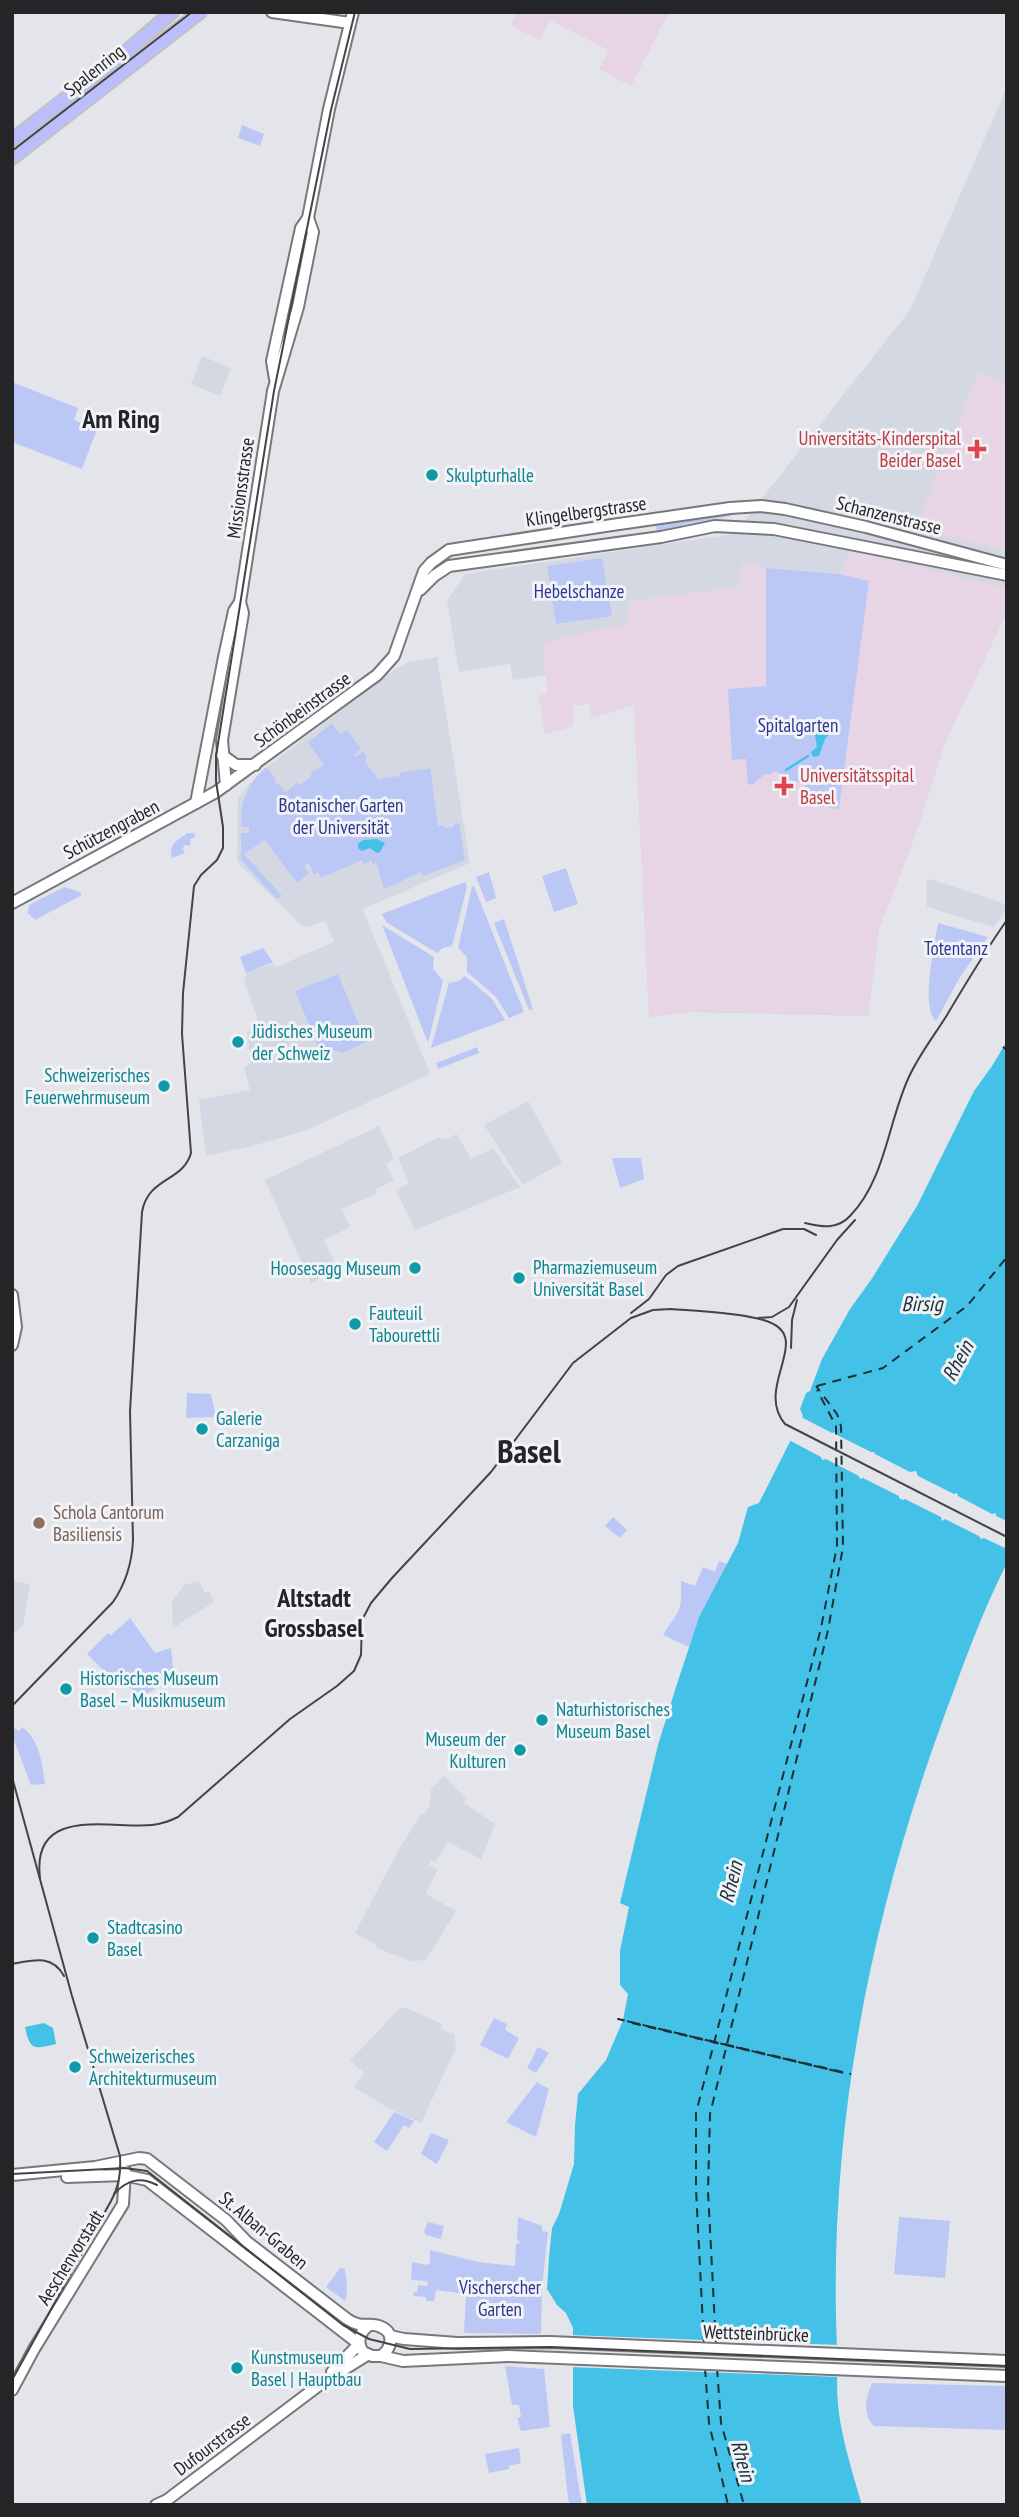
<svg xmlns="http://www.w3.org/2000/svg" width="1019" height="2517" font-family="'PT Sans Narrow',sans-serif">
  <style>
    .built { fill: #d4d8e3 }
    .medical { fill: #e7d5e6 }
    .green { fill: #bbc8f6 }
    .water { fill: #44c1e7 }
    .pier { fill: #e4e5ea }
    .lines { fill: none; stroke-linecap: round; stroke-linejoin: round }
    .stream { stroke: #44c1e7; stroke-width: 2.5 }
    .ferry { stroke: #1b3037; stroke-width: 2; stroke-dasharray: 9 7; stroke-linecap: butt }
    .secondary-casing { stroke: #77787c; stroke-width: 14 }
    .primary-casing { stroke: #c2c2c3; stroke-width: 16 }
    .secondary { stroke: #fff; stroke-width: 10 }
    .primary { stroke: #bbbefb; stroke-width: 12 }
    .tram { stroke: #444446; stroke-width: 2 }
    .health-dot { fill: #e0444e; stroke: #f1f3f7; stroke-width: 2.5 }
    .culture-dot { fill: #0f9aa8; stroke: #f1f3f7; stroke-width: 2.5 }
    .education-dot { fill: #8d6e63; stroke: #f1f3f7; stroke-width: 2.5 }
    .labels { text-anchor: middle; stroke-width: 6; stroke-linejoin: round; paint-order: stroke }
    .street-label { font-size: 19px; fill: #252527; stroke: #f1f3f7 }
    .health-label { font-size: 19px; fill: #be3a42; stroke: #f1f3f7; text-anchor: end }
    .culture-label { font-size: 19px; fill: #0d838f; stroke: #f1f3f7; text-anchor: start }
    .park-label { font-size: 19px; fill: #2c3591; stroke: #f1f3f7 }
    .education-label { font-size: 19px; fill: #785e54; stroke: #f1f3f7; text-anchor: start }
    .water-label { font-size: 21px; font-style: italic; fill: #1b3037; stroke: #f1f3f7 }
    .district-label { font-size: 26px; font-weight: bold; fill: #252527; stroke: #f1f3f7 }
    .town-label { font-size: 33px; font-weight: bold; fill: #252527; stroke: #f1f3f7 }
  </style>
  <rect width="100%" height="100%" fill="#e4e5ea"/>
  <g class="built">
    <polygon points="1007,87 1007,612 944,745 920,822 879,929 868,1016 692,1012 649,1017 634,705 591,718 590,704 573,705 573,726 545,734 539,696 547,694 547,675 513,680 510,664 459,672 447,601 465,574 734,534 910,310"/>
    <polygon points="202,356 231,368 220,396 191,384"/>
    <polygon points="437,657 470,863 363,909 430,1074 307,1130 249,1147 206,1156 199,1100 250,1090 244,1067 251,1063 247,1032 260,1026 244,981 247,973 273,963 276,967 334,942 325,921 307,927 301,925 239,864 237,856 238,799 248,785 267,767 394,670 409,662"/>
    <polygon points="930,879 1000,902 1007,908 994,927 927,907 926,882"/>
    <polygon points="528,1101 562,1163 523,1185 484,1125"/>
    <polygon points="379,1126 394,1159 386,1164 394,1181 376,1189 377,1193 342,1209 350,1227 324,1240 337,1269 311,1283 265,1180"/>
    <polygon points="457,1134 471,1159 493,1148 520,1187 415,1230 396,1190 409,1183 398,1158 439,1137 446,1139"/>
    <polygon points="12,1581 30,1584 23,1625 12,1636"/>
    <polygon points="199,1581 205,1593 209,1591 214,1602 173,1628 172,1602 184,1585"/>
    <polygon points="444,1776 466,1799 464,1803 495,1824 481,1859 448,1842 435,1862 431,1860 429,1865 438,1869 426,1894 456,1911 426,1960 411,1961 379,1949 375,1944 355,1933 399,1849 422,1813 425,1814 430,1805 431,1788"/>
    <polygon points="400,2008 406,2008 442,2024 440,2029 454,2034 456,2048 421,2123 390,2109 354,2087 365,2073 350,2061"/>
  </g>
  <g class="medical">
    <polygon points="516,12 631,12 637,15 639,12 669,12 631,86 599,69 608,50 550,20 540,40 511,26"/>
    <polygon points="978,372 1007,384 1007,551 915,529"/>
    <polygon points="850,550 1007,588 1007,612 944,745 911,848 879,929 868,1015 698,1011 649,1017 634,705 591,718 590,704 573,705 573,726 545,734 539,696 547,693 542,644 550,643 550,640 627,624 628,601 739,587 742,563 839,582"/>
  </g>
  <g class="green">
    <polygon points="242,125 264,134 260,146 238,138"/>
    <polygon points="12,382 78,408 74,420 97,429 82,469 12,442"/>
    <polygon points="732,513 731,516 687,524 657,533 656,524"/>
    <polygon points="602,558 612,616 556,624 547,566"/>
    <polygon points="766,568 838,574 869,581 839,809 802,804 804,783 794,782 775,771 771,774 765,774 752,785 748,784 746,759 732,760 728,689 766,686"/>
    <path d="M332 723 340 734 347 730 361 749 354 755 356 757 363 751 367 757 365 762 378 779 399 776 401 772 427 769 430 767 438 826 443 825 445 828 453 827 454 824 459 823 465 860 423 876 421 872 384 889 376 861 373 865 371 861 364 864 362 860 321 878 318 872 314 874 308 863 304 866 309 873 297 883 265 840 244 854 282 896 277 899 241 860V833H249V827H241C240 801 247 785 266 767L275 778 276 784 280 785 285 793 297 783 300 785 312 776 310 773 324 765 308 743Z"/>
    <path d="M188 833H195L194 838H191L190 846 184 845 183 849 185 853 172 858C168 844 178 839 188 833Z"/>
    <polygon points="566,868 578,904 554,912 542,876"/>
    <polygon points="489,872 496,898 486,902 476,877"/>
    <polygon points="465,882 467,887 452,946 443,948 437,953 386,922 382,914"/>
    <polygon points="474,886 524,1012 509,1018 496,997 467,972 467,957 458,948 472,887"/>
    <polygon points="64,887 80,892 82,895 35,920 28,913 29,905"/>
    <polygon points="504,919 533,1009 529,1010 494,923"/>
    <path d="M938 923 988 937 960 977 936 1021C920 1009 935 943 938 923Z"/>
    <polygon points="382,925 434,957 433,969 443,981 428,1043"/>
    <polygon points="263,948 273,962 246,973 240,957"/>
    <polygon points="338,974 366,1042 342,1053 330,1049 321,1053 295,991"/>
    <polygon points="465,976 492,999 505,1020 431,1048 449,983 459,981"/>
    <polygon points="477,1047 479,1053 438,1069 436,1063"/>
    <polygon points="612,1158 641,1158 644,1179 620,1188"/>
    <polygon points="187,1393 211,1394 216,1417 186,1418"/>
    <polygon points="613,1517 627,1530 620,1538 605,1526"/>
    <path d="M719 1561 728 1564 699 1617 689 1647 663 1635C679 1609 682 1615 681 1581L695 1586 703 1567 715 1572Z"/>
    <polygon points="130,1618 155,1653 171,1648 174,1677 143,1696 107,1674 87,1654 108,1633 111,1635"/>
    <path d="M12 1727 19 1731 22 1727C40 1740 42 1763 45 1784L31 1785 12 1735Z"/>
    <polygon points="494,2018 507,2024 505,2030 519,2038 508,2059 480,2045"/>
    <polygon points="538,2047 549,2053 536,2073 527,2068"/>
    <polygon points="537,2082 549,2089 536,2137 506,2122"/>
    <polygon points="394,2112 414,2121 409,2128 404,2125 387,2151 374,2142"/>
    <polygon points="431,2133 449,2140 437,2164 421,2154"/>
    <polygon points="518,2217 542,2226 542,2231 548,2232 542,2287 541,2334 464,2333 466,2294 436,2290 434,2301 426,2301 426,2297 413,2296 414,2292 417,2292 418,2285 427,2286 428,2283 426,2281 411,2280 412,2262 427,2265 430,2263 430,2250 478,2262 515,2266 516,2244 521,2243 517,2240"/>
    <polygon points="899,2217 950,2221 945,2278 894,2274"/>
    <polygon points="428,2222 444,2226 441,2239 426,2235 424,2231"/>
    <path d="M340 2268 345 2269C346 2282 349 2287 345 2301L326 2287Z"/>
    <polygon points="505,2366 544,2369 550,2427 521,2431 517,2418 521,2417 519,2405 512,2405"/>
    <path d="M872 2383 1007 2386V2430L874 2426C862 2415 866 2396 872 2383Z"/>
    <polygon points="570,2433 582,2505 570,2505 568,2498 561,2435"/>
    <polygon points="519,2448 521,2463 509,2466 509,2469 489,2473 485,2454"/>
  </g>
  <g class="water">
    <polygon points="827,727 832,731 825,739 819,756 813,757 811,752 817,747 815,735 819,732 828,734"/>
    <polygon points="377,839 385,843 380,852 377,853 370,848 362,851 358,848 358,844 363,840"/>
    <path d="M1007 1041V1563C982 1612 964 1663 945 1714 868 1923 825 2145 838 2367 833 2414 849 2460 862 2505H587L573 2406V2328L566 2313 557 2305 547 2289 549 2257 552 2228 559 2214 574 2164 575 2125 578 2094 606 2060 623 2020 628 1994 620 1985V1951L629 1907 620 1903 658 1745 677 1684 699 1617 738 1543 748 1507 759 1503 803 1416 800 1409 806 1393 810 1391 822 1359 850 1309 871 1280 917 1206 974 1091 992 1066Z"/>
    <path d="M44 2023 53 2028 56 2044C34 2049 30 2051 25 2027Z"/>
  </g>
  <g class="pier">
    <polygon points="801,1417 832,1433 836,1432 837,1435 871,1452 874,1452 875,1454 910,1472 916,1471 918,1476 954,1494 957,1493 958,1496 992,1514 996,1513 996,1516 1007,1521 1007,1549 984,1538 981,1539 979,1536 945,1519 942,1521 941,1517 905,1499 903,1500 899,1498 899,1496 863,1478 860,1479 859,1476 826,1459 822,1460 821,1457 789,1440"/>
    <polygon points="569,2335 840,2345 840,2377 569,2367"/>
  </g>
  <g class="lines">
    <polyline class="stream" points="786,770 808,756"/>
    <g class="ferry">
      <polyline points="1003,1047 1007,1050"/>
      <polyline points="817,1386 883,1368 967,1306 1007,1257"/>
      <polyline points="632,2023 844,2073 618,2019 851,2074"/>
      <polyline points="704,2345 696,2189 696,2113 821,1628 837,1546 836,1426 817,1390"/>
      <polyline points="716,2345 708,2191 710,2114 828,1630 843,1547 841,1426 837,1414 816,1386"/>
      <polyline points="705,2368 709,2423 728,2505"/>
      <polyline points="717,2368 721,2423 744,2505"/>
    </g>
    <defs>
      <g id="secondary">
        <polyline points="272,12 350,23"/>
        <polyline points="275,379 272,361 301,228 308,218 329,109 353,12"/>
        <polyline points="420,590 434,576 449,566 661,537 715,526 774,529 1007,575"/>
        <polyline points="222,755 236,765 255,765"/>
        <polyline points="226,785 222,740 243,613 240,602 273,391 298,307 313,232 308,218"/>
        <polyline points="196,803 224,657 234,611 240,602"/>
        <polyline points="12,903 216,792 377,675 394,656 424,571 431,563 449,550 612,525 730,508 761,506 785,509 866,527 1007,565"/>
        <polyline points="12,1295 16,1327 12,1345"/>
        <path d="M12 2175 95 2167 139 2158 147 2159 226 2220 247 2242 347 2319C363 2330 370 2321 381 2327 396 2333 391 2349 381 2356"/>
        <polyline points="67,2177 124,2175 147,2180 359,2344"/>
        <path d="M368 2326C359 2333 357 2343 363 2352L372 2356H381L403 2361 508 2356 1007 2376"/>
        <polyline points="390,2336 404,2339 457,2343 550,2342 1007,2361"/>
        <polyline points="332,2372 359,2344"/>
        <polyline points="12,2390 34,2349 123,2204 125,2171"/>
        <polyline points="156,2505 167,2500 322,2383 367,2355"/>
      </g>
      <g id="primary">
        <polyline points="12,140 127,51 172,12"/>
        <polyline points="12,158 200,12"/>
      </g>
    </defs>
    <use href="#secondary" class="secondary-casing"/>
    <use href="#primary" class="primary-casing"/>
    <use href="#secondary" class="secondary"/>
    <use href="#primary" class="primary"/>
    <g class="tram">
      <polyline points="12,151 192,12"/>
      <path d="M805 1223C822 1227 837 1230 850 1216 885 1180 888 1123 908 1079 918 1056 934 1036 947 1015 966 983 985 951 1007 920"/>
      <polyline points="631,1313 649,1299 666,1275 678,1266 783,1229 804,1229 816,1235"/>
      <polyline points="758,1318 772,1317 789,1307 837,1240 855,1220"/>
      <polyline points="791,1348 792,1320 797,1300"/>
      <path d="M12 1706 113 1602C126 1583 132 1563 133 1540L130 1411 142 1212C148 1177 183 1182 191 1153L182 1034 183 993 194 886 201 875 217 860 223 848V827L216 781V756L274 391 331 110 355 12"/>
      <path d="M12 1777 72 1996 120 2156C121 2173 119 2186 111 2201L12 2380"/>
      <path d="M40 1878C31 1805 110 1829 152 1825 162 1824 170 1821 178 1817L290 1719 337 1686 354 1671 361 1655 362 1620 371 1603 392 1578 491 1472 573 1363 631 1318 653 1310 671 1309C695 1311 747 1313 769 1322 813 1339 754 1387 785 1424L1007 1537"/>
      <path d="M12 1964C33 1960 52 1954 64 1976"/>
      <polyline points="12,2174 125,2168 147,2171 343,2325 369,2339 410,2349 551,2347 1007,2366"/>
      <path d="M114 2194C127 2180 140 2176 157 2185"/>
    </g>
  </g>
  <g class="health-dot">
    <path d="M973.5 438.5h7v7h7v7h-7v7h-7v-7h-7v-7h7z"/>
    <path d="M780.5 775.5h7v7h7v7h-7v7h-7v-7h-7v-7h7z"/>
  </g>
  <g class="culture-dot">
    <circle cx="432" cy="475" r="7"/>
    <circle cx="238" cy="1042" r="7"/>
    <circle cx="164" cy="1086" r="7"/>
    <circle cx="415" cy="1268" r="7"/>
    <circle cx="519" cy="1278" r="7"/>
    <circle cx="355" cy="1324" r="7"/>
    <circle cx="202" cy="1429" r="7"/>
    <circle cx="66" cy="1689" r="7"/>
    <circle cx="542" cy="1720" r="7"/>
    <circle cx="520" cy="1750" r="7"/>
    <circle cx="93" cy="1938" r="7"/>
    <circle cx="75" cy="2067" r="7"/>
    <circle cx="237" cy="2368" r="7"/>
  </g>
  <circle class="education-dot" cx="39" cy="1523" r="7"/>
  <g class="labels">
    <g class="street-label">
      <text transform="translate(94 70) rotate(-38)" y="7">Spalenring</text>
      <text transform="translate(240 488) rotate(-82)" y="7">Missionsstrasse</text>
      <text transform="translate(586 511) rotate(-8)" y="7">Klingelbergstrasse</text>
      <text transform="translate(889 515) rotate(14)" y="7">Schanzenstrasse</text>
      <text transform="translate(302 709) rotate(-36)" y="7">Schönbeinstrasse</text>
      <text transform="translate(111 829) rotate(-28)" y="7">Schützengraben</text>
      <text transform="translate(264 2230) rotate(40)" y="7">St. Alban-Graben</text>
      <text transform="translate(70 2257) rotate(-58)" y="7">Aeschenvorstadt</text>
      <text transform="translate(756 2333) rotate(2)" y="7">Wettsteinbrücke</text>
      <text transform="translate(212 2444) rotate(-37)" y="7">Dufourstrasse</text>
    </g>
    <g class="health-label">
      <text x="961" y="445">Universitäts-Kinderspital<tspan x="961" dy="22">Beider Basel</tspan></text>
      <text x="800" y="782" text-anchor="start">Universitätsspital<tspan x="800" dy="22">Basel</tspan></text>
    </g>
    <g class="culture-label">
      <text x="446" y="482">Skulpturhalle</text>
      <text x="252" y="1038">Jüdisches Museum<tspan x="252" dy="22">der Schweiz</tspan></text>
      <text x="150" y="1082" text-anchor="end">Schweizerisches<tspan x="150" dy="22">Feuerwehrmuseum</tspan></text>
      <text x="533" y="1274">Pharmaziemuseum<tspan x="533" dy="22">Universität Basel</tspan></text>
      <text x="401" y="1275" text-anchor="end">Hoosesagg Museum</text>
      <text x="369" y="1320">Fauteuil<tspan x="369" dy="22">Tabourettli</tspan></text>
      <text x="216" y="1425">Galerie<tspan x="216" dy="22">Carzaniga</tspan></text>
      <text x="80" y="1685">Historisches Museum<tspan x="80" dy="22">Basel – Musikmuseum</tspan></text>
      <text x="556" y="1716">Naturhistorisches<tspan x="556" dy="22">Museum Basel</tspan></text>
      <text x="506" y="1746" text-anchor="end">Museum der<tspan x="506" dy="22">Kulturen</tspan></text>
      <text x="107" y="1934">Stadtcasino<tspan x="107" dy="22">Basel</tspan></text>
      <text x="89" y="2063">Schweizerisches<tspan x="89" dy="22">Architekturmuseum</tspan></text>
      <text x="251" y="2364">Kunstmuseum<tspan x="251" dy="22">Basel | Hauptbau</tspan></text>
    </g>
    <g class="park-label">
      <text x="579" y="598">Hebelschanze</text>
      <text x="798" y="732">Spitalgarten</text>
      <text x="341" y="812">Botanischer Garten<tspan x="341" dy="22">der Universität</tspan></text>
      <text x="956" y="955">Totentanz</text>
      <text x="500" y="2294">Vischerscher<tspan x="500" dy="22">Garten</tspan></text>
    </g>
    <g class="education-label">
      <text x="53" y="1519">Schola Cantorum<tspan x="53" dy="22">Basiliensis</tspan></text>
    </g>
    <g class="water-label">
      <text x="922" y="1311">Birsig</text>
      <text transform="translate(958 1361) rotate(-62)" y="7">Rhein</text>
      <text transform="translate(731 1882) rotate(-76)" y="7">Rhein</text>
      <text transform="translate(743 2461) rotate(75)" y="7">Rhein</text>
    </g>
    <g class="district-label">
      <text x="121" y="428">Am Ring</text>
      <text x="314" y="1607">Altstadt<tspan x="314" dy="30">Grossbasel</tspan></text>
    </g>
    <g class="town-label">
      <text x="529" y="1463">Basel</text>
    </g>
  </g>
  <rect width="1019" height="2517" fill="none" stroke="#252527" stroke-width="28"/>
</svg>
